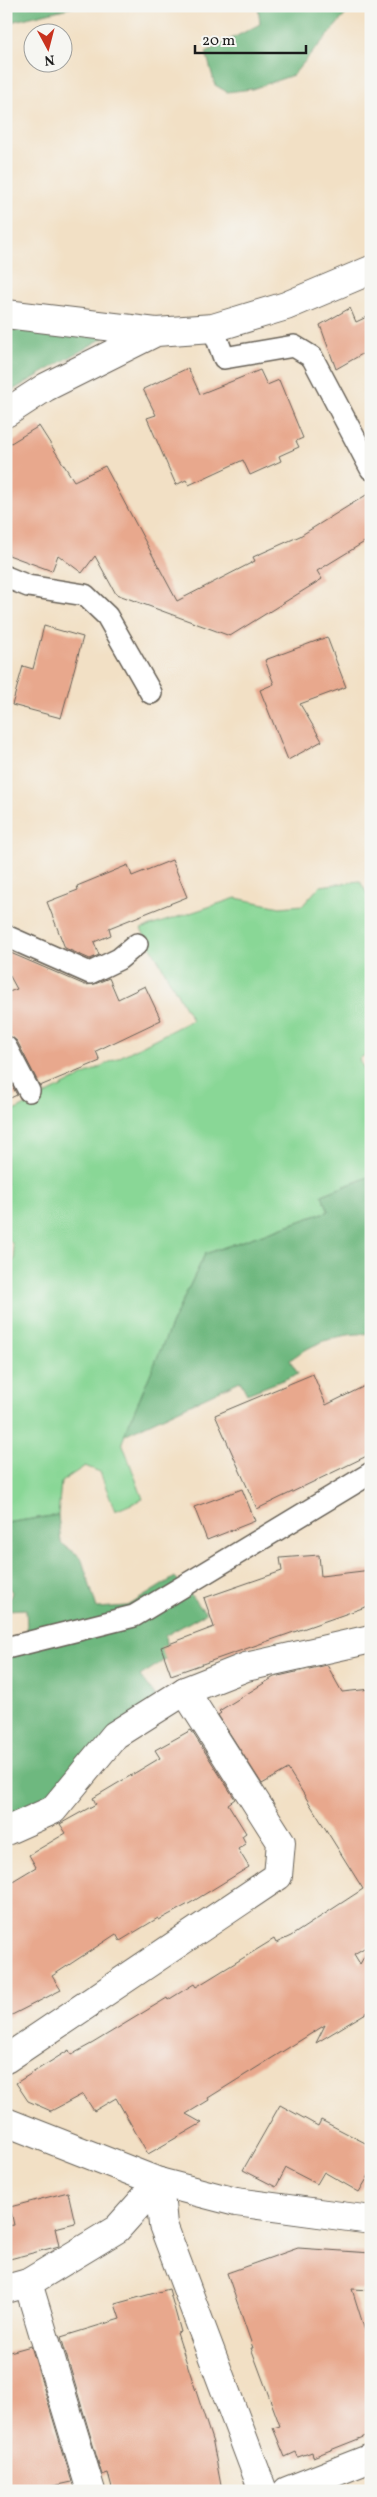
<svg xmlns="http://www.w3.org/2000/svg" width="377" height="2497" font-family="Vollkorn,serif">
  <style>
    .green { fill: #89d796; stroke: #527a59 }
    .forest { fill: #6eb87f; stroke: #456a4e }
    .building { fill: #e8a88d }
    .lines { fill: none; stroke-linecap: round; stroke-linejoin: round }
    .lane-casing { stroke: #676157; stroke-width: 24 }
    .street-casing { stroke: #676157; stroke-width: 30 }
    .lane { stroke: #fff; stroke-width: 21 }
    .street { stroke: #fff; stroke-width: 28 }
  </style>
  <rect width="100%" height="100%" fill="#f6f6f2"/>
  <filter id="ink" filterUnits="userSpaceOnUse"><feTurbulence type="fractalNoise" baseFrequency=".02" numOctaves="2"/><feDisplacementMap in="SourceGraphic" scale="10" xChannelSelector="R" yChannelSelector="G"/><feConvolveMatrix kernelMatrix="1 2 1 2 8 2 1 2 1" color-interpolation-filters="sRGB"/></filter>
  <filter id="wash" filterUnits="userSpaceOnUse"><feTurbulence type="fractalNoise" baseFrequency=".0096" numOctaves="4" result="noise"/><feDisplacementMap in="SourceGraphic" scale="20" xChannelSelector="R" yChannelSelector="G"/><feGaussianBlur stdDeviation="1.12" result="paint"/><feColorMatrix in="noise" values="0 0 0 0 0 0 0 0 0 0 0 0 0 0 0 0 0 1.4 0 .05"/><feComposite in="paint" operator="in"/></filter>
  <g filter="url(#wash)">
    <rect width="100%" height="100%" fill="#f2e0c5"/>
    <polygon class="green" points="360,881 371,901 371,1051 359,1059 371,1083 371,1176 322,1195 329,1211 205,1254 172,1323 122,1442 143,1499 115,1511 100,1472 85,1466 61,1482 58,1515 6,1523 6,1267 15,1259 12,1243 6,1238 6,1115 192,1020 141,929 236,898 280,907 303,905 320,886"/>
    <g class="forest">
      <polygon points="6,6 77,6 6,23"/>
      <polygon points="258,6 353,6 293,75 252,89 227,92 215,85 206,52 260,24"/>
      <polygon points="6,325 105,337 6,394"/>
      <path d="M371 1176V1334C342 1332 312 1343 290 1360L298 1374 247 1394 240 1381 124 1435 172 1323 205 1254 329 1211 322 1195Z"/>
      <polygon points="58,1515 61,1543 81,1557 97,1608 128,1606 175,1577 206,1613 165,1636 168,1658 140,1676 156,1697 49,1801 6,1824 6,1653 28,1646 26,1609 6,1610 12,1592 6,1585 6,1523"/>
    </g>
    <g id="blocks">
      <g class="building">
        <polygon points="350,308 356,322 371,315 371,349 336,369 320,325"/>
        <polygon points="188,368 200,394 260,370 267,385 279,380 303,438 296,441 299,447 279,456 281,461 250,475 243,460 189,485 186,480 176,485 147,418 156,415 143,389"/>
        <polygon points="39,426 74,481 105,466 177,601 255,561 253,557 300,536 371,492 371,538 317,571 322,579 230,636 116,594 95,556 82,573 58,555 52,571 6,554 6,446"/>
        <polygon points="44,626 83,637 61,718 12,705 23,666 33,669"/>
        <polygon points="327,637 346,687 300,704 322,741 288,760 260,690 274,684 265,660"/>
        <polygon points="172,860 187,897 109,928 111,935 94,942 99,955 90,959 65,948 47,902 78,890 77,886 128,865 132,876"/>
        <polygon points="6,951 85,985 95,984 109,978 118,999 145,986 161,1020 96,1051 100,1061 40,1086 17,1041 6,1035 6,993 17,989 6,969"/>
        <polygon points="6,1074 17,1095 6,1100"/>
        <polygon points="313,1374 326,1405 371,1383 371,1454 257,1509 215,1415"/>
        <polygon points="242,1489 255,1521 207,1540 194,1507"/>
        <polygon points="319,1555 321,1576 371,1570 371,1605 171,1675 161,1647 214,1627 204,1598 282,1571 280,1558"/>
        <polygon points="327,1665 342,1692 371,1689 371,1944 354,1954 360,1964 371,1945 371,2010 316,2043 325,2025 208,2098 209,2100 186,2114 202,2123 148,2154 116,2098 94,2111 83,2094 51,2111 28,2101 16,2083 69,2050 71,2055 93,2043 167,1998 168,2000 194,1984 196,1987 274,1939 276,1943 291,1936 363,1889 288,1769 262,1784 218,1715 221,1713 219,1711 274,1677"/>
        <polygon points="191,1730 235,1799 228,1804 246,1833 242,1836 246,1844 238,1849 249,1867 192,1902 159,1920 158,1918 120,1941 116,1934 52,1976 61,1990 6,2018 6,1885 36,1867 29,1855 66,1833 60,1824 96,1804 93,1798 160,1758 155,1750"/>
        <polygon points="280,2105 318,2126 321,2120 371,2146 371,2172 359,2192 324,2172 317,2184 286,2168 276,2187 243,2170"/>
        <polygon points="68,2192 75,2223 55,2228 59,2246 6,2260 6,2226 14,2225 10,2207"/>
        <polygon points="298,2248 371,2253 371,2290 352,2289 371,2350 371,2434 313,2457 312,2452 298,2457 296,2452 285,2457 273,2428 280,2426 251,2348 253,2348 227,2273"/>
        <polygon points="169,2289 181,2332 177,2333 213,2443 222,2491 113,2491 108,2473 102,2475 61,2337 120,2319 115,2304"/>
        <polygon points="31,2346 72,2482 31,2491 6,2491 6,2353"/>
      </g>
    </g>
  </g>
  <g filter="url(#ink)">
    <use href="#blocks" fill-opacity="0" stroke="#676157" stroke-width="1"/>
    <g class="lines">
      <defs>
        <g id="lane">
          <polyline points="213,328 224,358 294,346 312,357 371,469"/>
          <polyline points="6,577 28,586 85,595 107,616 151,693"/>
          <polyline points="6,936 90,973 119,959 137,944"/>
          <polyline points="6,1047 29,1091"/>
          <polyline points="6,1648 134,1616 371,1473"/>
        </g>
        <g id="street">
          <polyline points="6,314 156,332"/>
          <polyline points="6,413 46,387 156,332 213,328 286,306 371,270"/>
          <polyline points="6,1831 53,1810 115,1735 185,1691 246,1667 371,1639"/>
          <polyline points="6,2059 278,1876 281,1842 185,1691"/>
          <polyline points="6,2122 159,2182 236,2202 371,2220"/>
          <polyline points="159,2182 163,2225 263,2491"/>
          <polyline points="28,2283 91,2491"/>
          <polyline points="6,2289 28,2283 117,2229 159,2182"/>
          <polyline points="287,2491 371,2458"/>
        </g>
      </defs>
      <use href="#lane" class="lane-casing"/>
      <use href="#street" class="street-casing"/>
      <use href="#lane" class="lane"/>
      <use href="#street" class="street"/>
    </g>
  </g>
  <rect width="377" height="2497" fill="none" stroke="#f6f6f2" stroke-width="25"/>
  <g transform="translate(48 48) rotate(173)"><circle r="24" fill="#f6f6f2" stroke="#9f9f9c"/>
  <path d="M0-4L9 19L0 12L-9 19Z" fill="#c8321e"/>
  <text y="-8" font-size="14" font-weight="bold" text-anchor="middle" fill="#1c1c1c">N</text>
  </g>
  <path d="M195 45v8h111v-8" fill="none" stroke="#1c1c1c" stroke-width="2.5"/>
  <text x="202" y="45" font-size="15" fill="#1c1c1c" stroke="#f6f6f2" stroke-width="4" paint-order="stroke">20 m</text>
</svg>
